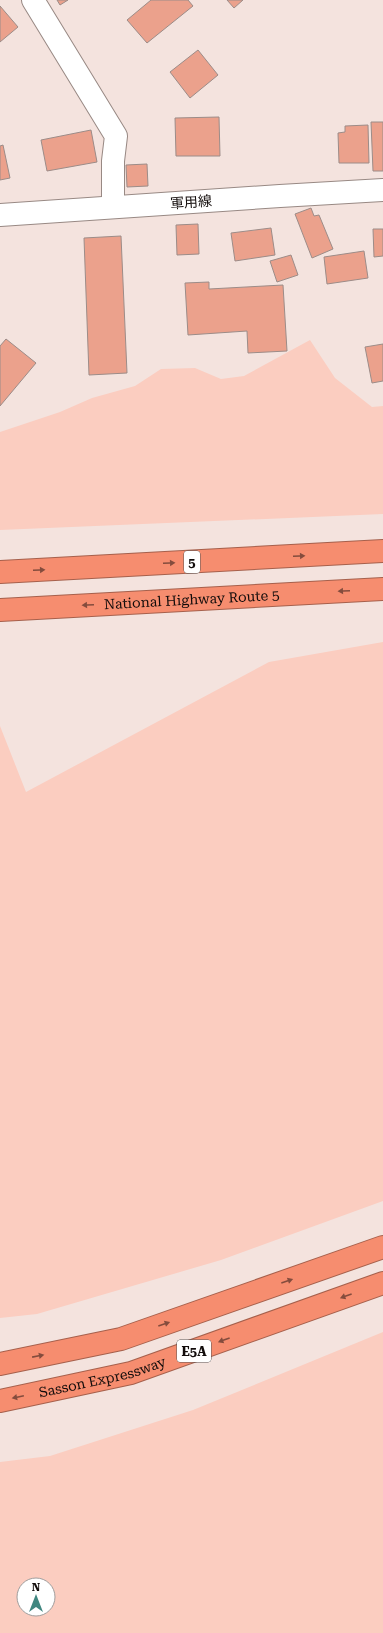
<svg xmlns="http://www.w3.org/2000/svg" width="383" height="1633" font-family="'Roboto Serif','Noto Sans JP',serif">
  <style>
    .green { fill: #fbcdc0; fill-rule: evenodd }
    .building { fill: #eba18c; stroke: #9c8c88 }
    .lines { fill: none; stroke-linecap: round; stroke-linejoin: round }
    .street-casing { stroke: #988984; stroke-width: 24 }
    .highway-casing { stroke: #a6604c; stroke-width: 24 }
    .street { stroke: #fff; stroke-width: 22 }
    .highway { stroke: #f68d6f; stroke-width: 22 }
    .oneway { fill: #844c3d }
    .labels { text-anchor: middle; stroke-width: 3; stroke-linejoin: round; paint-order: stroke }
    .shield { fill: #fff; stroke: #595554; stroke-width: 1 }
    .shield-label { font-size: 13px; font-weight: bold; fill: #120c0b }
    .street-label { font-size: 14px; fill: #120c0b; stroke: #fff }
  </style>
  <rect width="100%" height="100%" fill="#f4e3de"/>
  <g class="green">
    <polygon points="310,340 335,378 372,407 383,406 383,514 0,530 0,432 60,412 92,398 135,386 161,369 195,368 221,379 244,376"/>
    <polygon points="383,642 383,1201 221,1260 37,1314 0,1318 0,726 26,792 269,662"/>
    <path d="M383 1332V1633H0V1462L50 1456 193 1410ZM24 1585H48V1609H24Z"/>
  </g>
  <g class="building">
    <polygon points="57,0 68,0 60,5"/>
    <polygon points="151,0 188,0 193,6 147,43 127,20"/>
    <polygon points="227,0 243,0 234,8"/>
    <polygon points="0,6 18,27 0,42"/>
    <polygon points="198,50 218,75 190,98 170,72"/>
    <polygon points="219,117 220,156 176,156 175,118"/>
    <polygon points="371,122 383,122 383,171 373,171"/>
    <polygon points="368,125 369,163 339,163 338,133 345,132 345,126"/>
    <polygon points="91,130 97,162 47,171 41,140"/>
    <polygon points="3,145 10,178 0,180 0,146"/>
    <polygon points="147,164 148,186 127,187 126,165"/>
    <polygon points="311,208 314,216 319,215 333,249 312,258 295,214"/>
    <polygon points="198,224 199,254 177,255 176,225"/>
    <polygon points="271,228 275,255 235,261 231,233"/>
    <polygon points="373,229 383,229 383,256 374,257"/>
    <polygon points="121,236 127,373 89,375 84,238"/>
    <polygon points="364,251 368,278 327,284 324,257"/>
    <polygon points="291,255 298,275 277,282 270,261"/>
    <polygon points="209,282 209,289 283,285 287,351 248,353 247,331 188,335 185,283"/>
    <polygon points="6,339 36,363 0,406 0,346"/>
    <polygon points="383,344 383,381 372,383 365,347"/>
  </g>
  <g class="lines">
    <defs>
      <g id="street">
        <polyline points="33,0 116,136 113,161 113,207"/>
        <polyline points="0,215 280,196 383,190"/>
      </g>
      <g id="highway">
        <polyline points="0,572 383,551"/>
        <path id="s1" d="M0 610 383 589"/>
        <polyline points="0,1364 121,1339 383,1247"/>
        <path id="s2" d="M0 1401 131 1373 383 1283"/>
      </g>
    </defs>
    <use href="#street" class="street-casing"/>
    <use href="#highway" class="highway-casing"/>
    <use href="#street" class="street"/>
    <use href="#highway" class="highway"/>
  </g>
  <defs><path id="oneway-solid" d="M-6-.8H1V-3.2L6.5 0L1 3.2V.8H-6Z"/></defs>
  <g class="oneway">
    <use href="#oneway-solid" transform="translate(299 556) rotate(-3)"/>
    <use href="#oneway-solid" transform="translate(169 563) rotate(-3)"/>
    <use href="#oneway-solid" transform="translate(39 570) rotate(-3)"/>
    <use href="#oneway-solid" transform="translate(344 591) rotate(177)"/>
    <use href="#oneway-solid" transform="translate(88 605) rotate(177)"/>
    <use href="#oneway-solid" transform="translate(287 1281) rotate(-19)"/>
    <use href="#oneway-solid" transform="translate(346 1296) rotate(160)"/>
    <use href="#oneway-solid" transform="translate(164 1324) rotate(-19)"/>
    <use href="#oneway-solid" transform="translate(224 1340) rotate(160)"/>
    <use href="#oneway-solid" transform="translate(38 1356) rotate(-11)"/>
    <use href="#oneway-solid" transform="translate(18 1397) rotate(168)"/>
  </g>
  <g class="labels">
    <g class="shield">
      <rect x="184" y="551" width="16" height="22" rx="3"/>
      <rect x="177" y="1340" width="34" height="22" rx="3"/>
    </g>
    <g class="shield-label">
      <text x="192" y="567">5</text>
      <text x="194" y="1356">E5A</text>
    </g>
    <g class="street-label">
      <text transform="translate(191 202) rotate(-4)" y="5">軍用線</text>
      <text dy="5" stroke="none"><textPath href="#s1" startOffset="192">National Highway Route 5</textPath></text>
      <text dy="5" stroke="none"><textPath href="#s2" startOffset="105">Sasson Expressway</textPath></text>
    </g>
  </g>
  <g transform="translate(36 1597)"><circle r="19" fill="#ffffff" stroke="#a09e9d"/>
  <path d="M0-3L7 15L0 10L-7 15Z" fill="#408780"/>
  <text y="-6" font-size="11" font-weight="bold" text-anchor="middle" fill="#120c0b">N</text>
  </g>
</svg>
